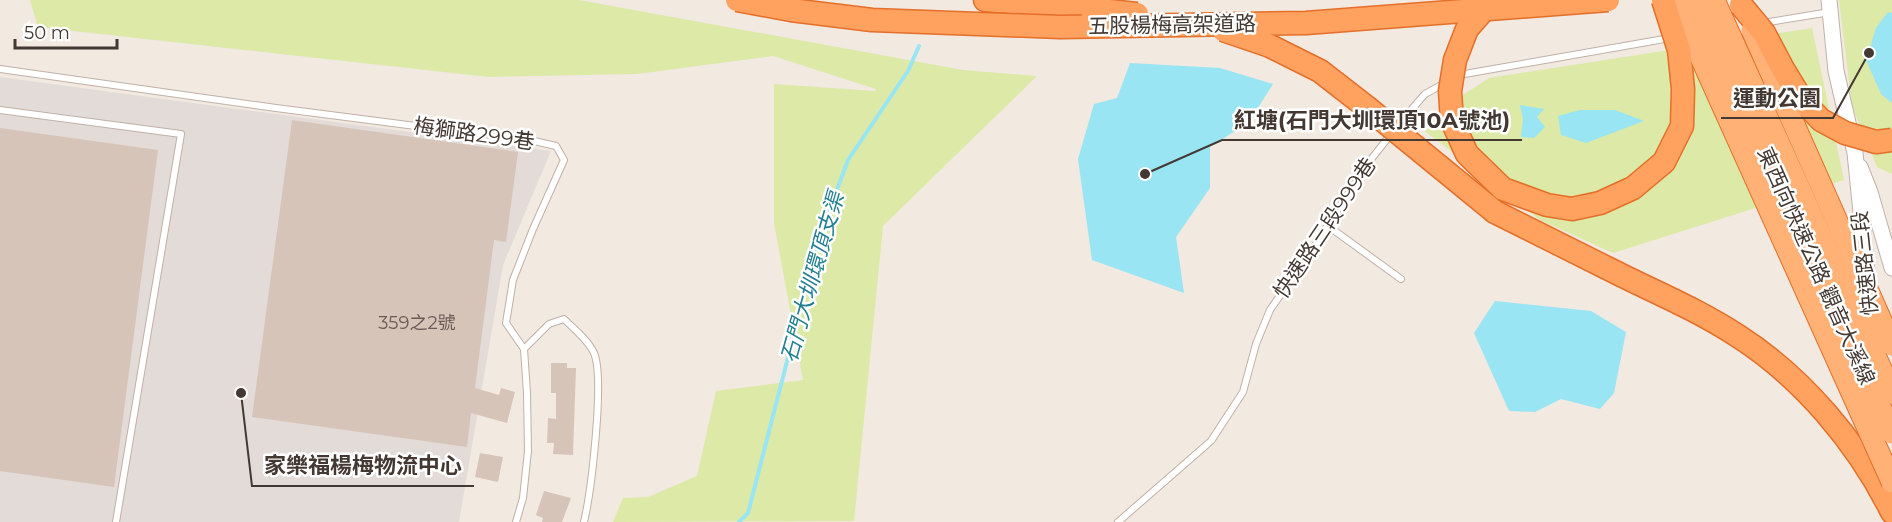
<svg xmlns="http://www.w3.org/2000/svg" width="1892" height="522" font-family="Montserrat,'Noto Sans TC',sans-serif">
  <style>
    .industrial { fill: #e3dbd7 }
    .green { fill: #dce9a7 }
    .water { fill: #99e5f3 }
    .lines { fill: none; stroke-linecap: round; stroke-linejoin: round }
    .stream { stroke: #99e5f3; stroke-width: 4 }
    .building { fill: #d7c4b9 }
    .service-casing { stroke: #c0b1a7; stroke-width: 8 }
    .tertiary-casing { stroke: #c0b1a7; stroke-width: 17 }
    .motorway-casing { stroke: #e46f29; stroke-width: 25 }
    .service { stroke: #fff; stroke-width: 6 }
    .tertiary { stroke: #fff; stroke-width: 15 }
    .motorway { stroke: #ffa15f; stroke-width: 22 }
    .trunk-bridge-casing { stroke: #e46f29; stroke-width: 23; stroke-linecap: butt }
    .motorway-bridge-casing { stroke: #e46f29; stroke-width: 25; stroke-linecap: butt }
    .trunk-bridge { stroke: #ffb176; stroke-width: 21 }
    .motorway-bridge { stroke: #ffa15f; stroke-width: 22 }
    .labels { text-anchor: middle; stroke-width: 5; stroke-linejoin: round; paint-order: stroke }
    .number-label { font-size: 18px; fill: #685b54 }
    .street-label { font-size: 21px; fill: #433832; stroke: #fff }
    .water-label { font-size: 22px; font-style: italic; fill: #238093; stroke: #fff }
    .leader { fill: none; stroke: #433832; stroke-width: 2 }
    .callout-dot { fill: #433832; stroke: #fff; stroke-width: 2 }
    .callout-label { font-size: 22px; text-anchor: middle; font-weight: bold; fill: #433832; stroke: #fff; stroke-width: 5; stroke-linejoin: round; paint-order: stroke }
  </style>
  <rect width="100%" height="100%" fill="#f2e9e1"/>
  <polygon class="industrial" points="0,77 551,151 503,265 459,522 0,522"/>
  <g class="green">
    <polygon points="30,0 579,0 963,70 1037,76 883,226 854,521 613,522 623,498 648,497 697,476 716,391 803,380 774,223 774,84 875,91 876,89 773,56 637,74 489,77 38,27"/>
    <polygon points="1839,0 1892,0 1892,174 1877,167 1852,106"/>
    <polygon points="1812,28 1844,180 1613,253 1540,220 1417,125 1489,78"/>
  </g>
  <g class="water">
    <polygon points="1888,12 1892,13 1892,103 1881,94 1866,60 1876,28"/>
    <polygon points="1130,63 1220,68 1273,84 1249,122 1210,147 1210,188 1176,237 1184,293 1092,260 1078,159 1094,104 1117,98"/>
    <polygon points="1520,105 1544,109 1537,117 1545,127 1534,138 1521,137 1523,119"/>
    <polygon points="1580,110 1615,110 1644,121 1586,143 1561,135 1558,116"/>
    <polygon points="1495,301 1591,311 1626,332 1614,393 1600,409 1561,399 1535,412 1509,411 1474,333"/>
  </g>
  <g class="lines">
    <polyline class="stream" points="739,522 748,513 818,241 848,160 908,71 919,46"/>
  </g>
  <g class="building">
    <polygon points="292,120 518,152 506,242 494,240 475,388 499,395 501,388 515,392 507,423 471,413 467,447 252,417"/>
    <polygon points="0,128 158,150 114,487 0,471"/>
    <polygon points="551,363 567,363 567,368 576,368 573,455 553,454 554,443 547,443 548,418 556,419 556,393 551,393"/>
    <polygon points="480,453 503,457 498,482 475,477"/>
    <polygon points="544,491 571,498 562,522 542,522 543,518 536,515"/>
  </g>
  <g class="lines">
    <defs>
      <g id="service">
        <polyline points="1763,23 1830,12"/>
        <polyline points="0,69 276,108 439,129 521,138 556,146 564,160 533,229 513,280 506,323 524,349 527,393 528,451 523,498 516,522"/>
        <polyline points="1459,75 1670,38"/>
        <polyline points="0,110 181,134 116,522"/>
        <polyline points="1397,126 1425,94 1445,83"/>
        <polyline points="1328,226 1401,279"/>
        <path d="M524 349 549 324 564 319C574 329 588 340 594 353 605 379 591 492 584 522"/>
        <polyline points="1118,522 1211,441 1243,392 1256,344 1270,310 1318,241 1365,167 1391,134"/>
      </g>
      <g id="tertiary">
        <polyline points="1829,0 1836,71 1855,153 1868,282"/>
        <polyline points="1860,167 1870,192 1892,268"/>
      </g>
      <g id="motorway">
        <polyline points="985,0 1091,9"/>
        <path d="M1495 212C1533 231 1571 250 1609 269 1652 291 1697 309 1738 336 1802 377 1858 443 1892 512"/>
      </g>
    </defs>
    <use href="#service" class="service-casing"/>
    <use href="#tertiary" class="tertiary-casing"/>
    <use href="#motorway" class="motorway-casing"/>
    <use href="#service" class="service"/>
    <use href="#tertiary" class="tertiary"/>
    <use href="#motorway" class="motorway"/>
    <defs>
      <g id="trunk-bridge">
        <polyline points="1675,0 1892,482"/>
        <polyline points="1696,0 1892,433"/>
        <polyline points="1714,0 1892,393"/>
        <polyline points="1752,30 1892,345"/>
      </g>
      <g id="motorway-bridge">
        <polyline points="737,0 791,10 872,20 1060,27 1306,23 1608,0"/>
        <polyline points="1488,5 1467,29 1455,60 1450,91 1452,121 1467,154 1503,189 1547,205 1572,209 1600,203 1633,188 1664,162 1682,126 1683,89 1679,50 1663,0"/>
        <polyline points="1741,5 1764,33 1783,69 1802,100 1821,120 1845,133 1876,142 1892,140"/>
        <polyline points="1091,9 1137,14"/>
        <polyline points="1223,30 1270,46 1320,71 1369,109 1495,212"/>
      </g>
    </defs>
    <use href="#trunk-bridge" class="trunk-bridge-casing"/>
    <use href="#motorway-bridge" class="motorway-bridge-casing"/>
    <use href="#trunk-bridge" class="trunk-bridge"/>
    <use href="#motorway-bridge" class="motorway-bridge"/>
  </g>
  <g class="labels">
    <g class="number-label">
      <text x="417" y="329">359之2號</text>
    </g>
    <g class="street-label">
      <text transform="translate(1172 25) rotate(-1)" y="7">五股楊梅高架道路</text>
      <text transform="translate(474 134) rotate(8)" y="7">梅獅路299巷</text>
      <text transform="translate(1325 228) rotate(-56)" y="7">快速路三段999巷</text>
      <text transform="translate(1865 263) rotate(-96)" y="7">快速路三段</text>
      <text transform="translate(1816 266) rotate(66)" y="7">東西向快速公路 觀音大溪線</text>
    </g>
    <g class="water-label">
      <text transform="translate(812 277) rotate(-74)" y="8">石門大圳環頂支渠</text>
    </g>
  </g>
  <path class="leader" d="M1869 53L1833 118H1721M1145 174L1222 140H1522M241 393L252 486H474"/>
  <g class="callout-dot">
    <circle cx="1869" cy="53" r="6"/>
    <circle cx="1145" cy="174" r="6"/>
    <circle cx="241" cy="393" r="6"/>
  </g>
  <g class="callout-label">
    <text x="1777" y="106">運動公園</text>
    <text x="1372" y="128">紅塘(石門大圳環頂10A號池)</text>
    <text x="363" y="473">家樂福楊梅物流中心</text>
  </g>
  <path d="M15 39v9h102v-9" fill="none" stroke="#433832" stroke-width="3"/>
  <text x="24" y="39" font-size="18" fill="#433832" stroke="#ffffff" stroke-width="4.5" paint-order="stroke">50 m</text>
</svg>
